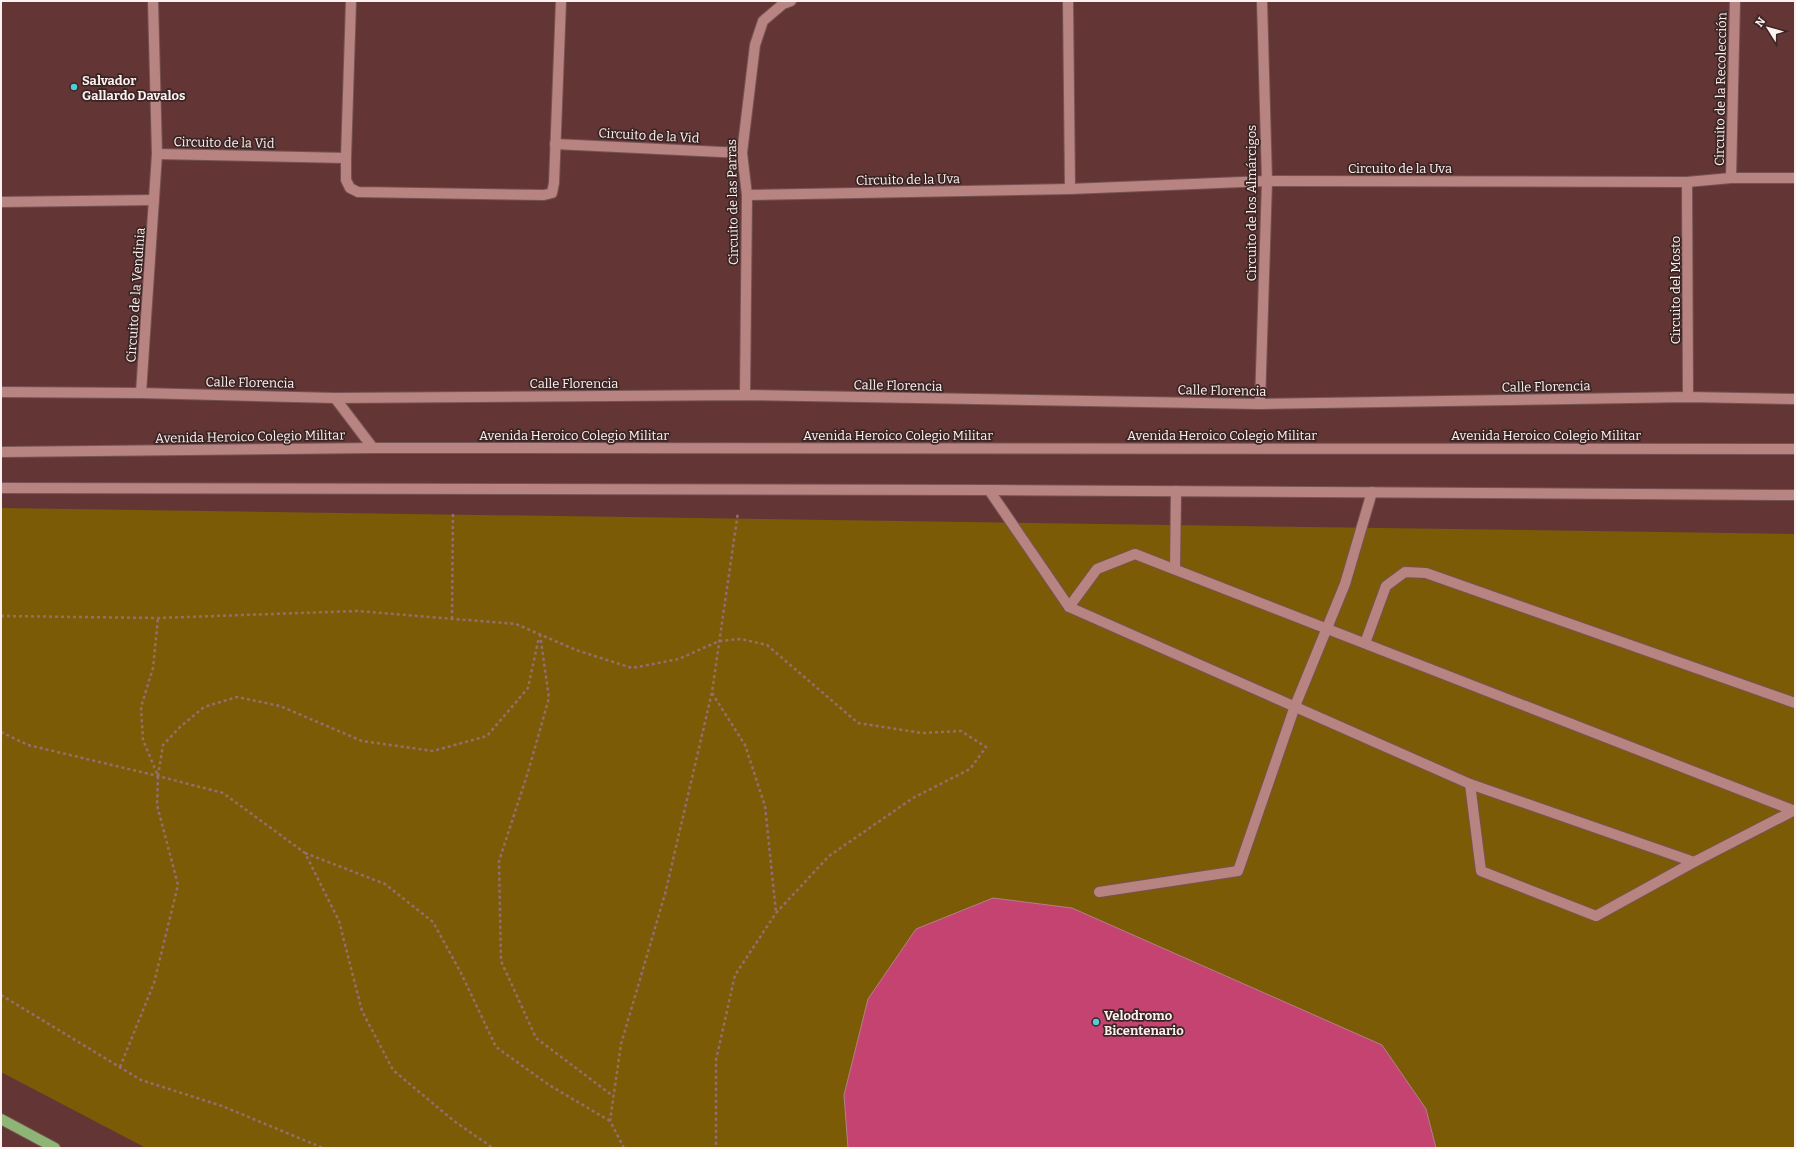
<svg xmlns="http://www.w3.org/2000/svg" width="1796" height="1149" font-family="Bitter,serif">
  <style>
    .green { fill: #7c5b07 }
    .building { fill: #c54370; stroke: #b27f8c }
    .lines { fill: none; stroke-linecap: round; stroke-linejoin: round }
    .lane-casing { stroke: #765353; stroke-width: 12 }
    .street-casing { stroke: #765353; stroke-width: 12 }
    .secondary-casing { stroke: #765353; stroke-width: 12 }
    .primary-casing { stroke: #765353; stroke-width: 12 }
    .path { stroke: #926f6e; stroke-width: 2.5; stroke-dasharray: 3 3; stroke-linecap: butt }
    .lane { stroke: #b88482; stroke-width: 10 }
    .street { stroke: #b88482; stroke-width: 10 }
    .secondary { stroke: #b88482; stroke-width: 10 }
    .primary { stroke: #8eb575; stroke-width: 10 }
    .poi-dot { fill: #52ccd5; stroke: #3a2524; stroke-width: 1.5 }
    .labels { text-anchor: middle; stroke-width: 3.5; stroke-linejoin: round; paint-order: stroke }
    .poi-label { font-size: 13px; font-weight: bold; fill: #fdf1f0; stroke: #3a2524; text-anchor: start }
    .street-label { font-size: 13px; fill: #fdf1f0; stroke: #3a2524 }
  </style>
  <rect width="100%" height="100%" fill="#633635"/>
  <polygon class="green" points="1,508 1795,534 1795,1148 146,1148 1,1072"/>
  <polygon class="building" points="993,898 1072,908 1382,1045 1426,1109 1436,1148 848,1148 844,1095 868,999 916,929"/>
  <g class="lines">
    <defs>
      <g id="lane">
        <polyline points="989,490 1069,607 1470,784 1694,862"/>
        <polyline points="1175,569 1176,491"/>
        <polyline points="1069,607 1097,569 1135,554 1795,811"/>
        <polyline points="1365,643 1386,586 1405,572 1426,573 1795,703"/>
        <polyline points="1470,784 1481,871 1596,916 1694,862 1795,810"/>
        <polyline points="1099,892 1238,871 1295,706 1345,584 1372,492"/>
      </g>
      <g id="street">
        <polyline points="351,1 346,158 346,180 350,188 358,192 544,195 552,193 554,183 561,1"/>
        <polyline points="1068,1 1070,189"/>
        <polyline points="555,144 742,153"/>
        <polyline points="157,154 346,158"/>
        <polyline points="1731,178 1735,1"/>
        <polyline points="1687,182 1688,397"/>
        <polyline points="747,195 1070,189 1267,181 1687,182 1731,178 1795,178"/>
        <polyline points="1,202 154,200"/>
        <polyline points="1,392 141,393 335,398 745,395 1260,404 1688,397 1795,399"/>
        <polyline points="141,393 157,154 153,1"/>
        <polyline points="745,395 747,195 742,153 755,45 763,21 783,4 791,1"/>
        <polyline points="1260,404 1267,181 1262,1"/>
      </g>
      <g id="secondary">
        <polyline points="335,398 373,448"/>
        <polyline points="1,452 373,448 1795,449"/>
        <polyline points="1,488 989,490 1795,495"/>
      </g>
      <polyline id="primary" points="1,1119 55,1148"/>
    </defs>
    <use href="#lane" class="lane-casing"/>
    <use href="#street" class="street-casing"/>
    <use href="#secondary" class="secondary-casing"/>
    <use href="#primary" class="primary-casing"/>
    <g class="path">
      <polyline points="1,616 158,618 357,611 516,624 576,650 632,668 679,659 719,641 741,639 767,645 858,723 922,733 961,731 986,747 970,769 913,798 829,856 776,913 735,975 716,1060 716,1148"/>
      <polyline points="452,619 453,511"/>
      <polyline points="540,634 549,698 528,772 499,861 501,961 536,1038 613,1096"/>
      <polyline points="712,693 745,745 765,806 776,913"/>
      <polyline points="1,732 28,745 158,776 223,793 305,853 339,921 362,1011 393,1070 454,1121 493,1148"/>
      <polyline points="158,776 163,745 180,727 204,707 237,697 280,706 362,741 433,751 487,736 528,688 539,637"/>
      <polyline points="305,853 385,884 433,922 461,973 496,1047 549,1085 610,1121"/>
      <polyline points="1,995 141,1080 222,1106 323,1148"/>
      <polyline points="120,1067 154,983 178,885 157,805 158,776 143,740 141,707 153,668 158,618"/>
      <polyline points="624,1148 610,1121 621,1044 665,894 712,692 738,512"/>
    </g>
    <use href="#lane" class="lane"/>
    <use href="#street" class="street"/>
    <use href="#secondary" class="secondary"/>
    <use href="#primary" class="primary"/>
  </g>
  <g class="poi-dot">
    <circle cx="74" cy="87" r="4"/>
    <circle cx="1096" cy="1022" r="4"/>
  </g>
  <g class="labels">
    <g class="poi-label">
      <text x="82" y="85">Salvador<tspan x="82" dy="15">Gallardo Davalos</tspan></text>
      <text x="1104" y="1020">Velodromo<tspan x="1104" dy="15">Bicentenario</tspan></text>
    </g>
    <g class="street-label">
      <text transform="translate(1720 89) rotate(-89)" y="5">Circuito de la Recolección</text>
      <text transform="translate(649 135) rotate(3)" y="5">Circuito de la Vid</text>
      <text transform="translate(224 142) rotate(1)" y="5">Circuito de la Vid</text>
      <text x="1400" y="173">Circuito de la Uva</text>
      <text transform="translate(908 179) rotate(-1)" y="5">Circuito de la Uva</text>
      <text transform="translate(732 202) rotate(-91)" y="5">Circuito de las Parras</text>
      <text transform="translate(1251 203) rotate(-90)" y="5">Circuito de los Almárcigos</text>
      <text transform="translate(1675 290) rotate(-90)" y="5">Circuito del Mosto</text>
      <text transform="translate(135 295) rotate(-86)" y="5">Circuito de la Vendinia</text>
      <text transform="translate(250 382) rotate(1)" y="5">Calle Florencia</text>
      <text x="574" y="388">Calle Florencia</text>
      <text transform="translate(898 385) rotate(1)" y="5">Calle Florencia</text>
      <text transform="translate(1546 386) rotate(-1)" y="5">Calle Florencia</text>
      <text transform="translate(1222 390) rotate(1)" y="5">Calle Florencia</text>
      <text x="574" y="440">Avenida Heroico Colegio Militar</text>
      <text x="898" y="440">Avenida Heroico Colegio Militar</text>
      <text x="1222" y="440">Avenida Heroico Colegio Militar</text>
      <text x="1546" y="440">Avenida Heroico Colegio Militar</text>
      <text transform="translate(250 436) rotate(-1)" y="5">Avenida Heroico Colegio Militar</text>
    </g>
  </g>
  <rect width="1796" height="1149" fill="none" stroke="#fdf1f0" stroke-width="4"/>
  <g transform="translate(1768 28) rotate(307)" stroke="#3a2524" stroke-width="3" paint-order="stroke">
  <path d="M0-3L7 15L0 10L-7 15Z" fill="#fdf1f0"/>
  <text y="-6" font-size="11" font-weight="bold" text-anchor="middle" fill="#fdf1f0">N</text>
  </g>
</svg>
